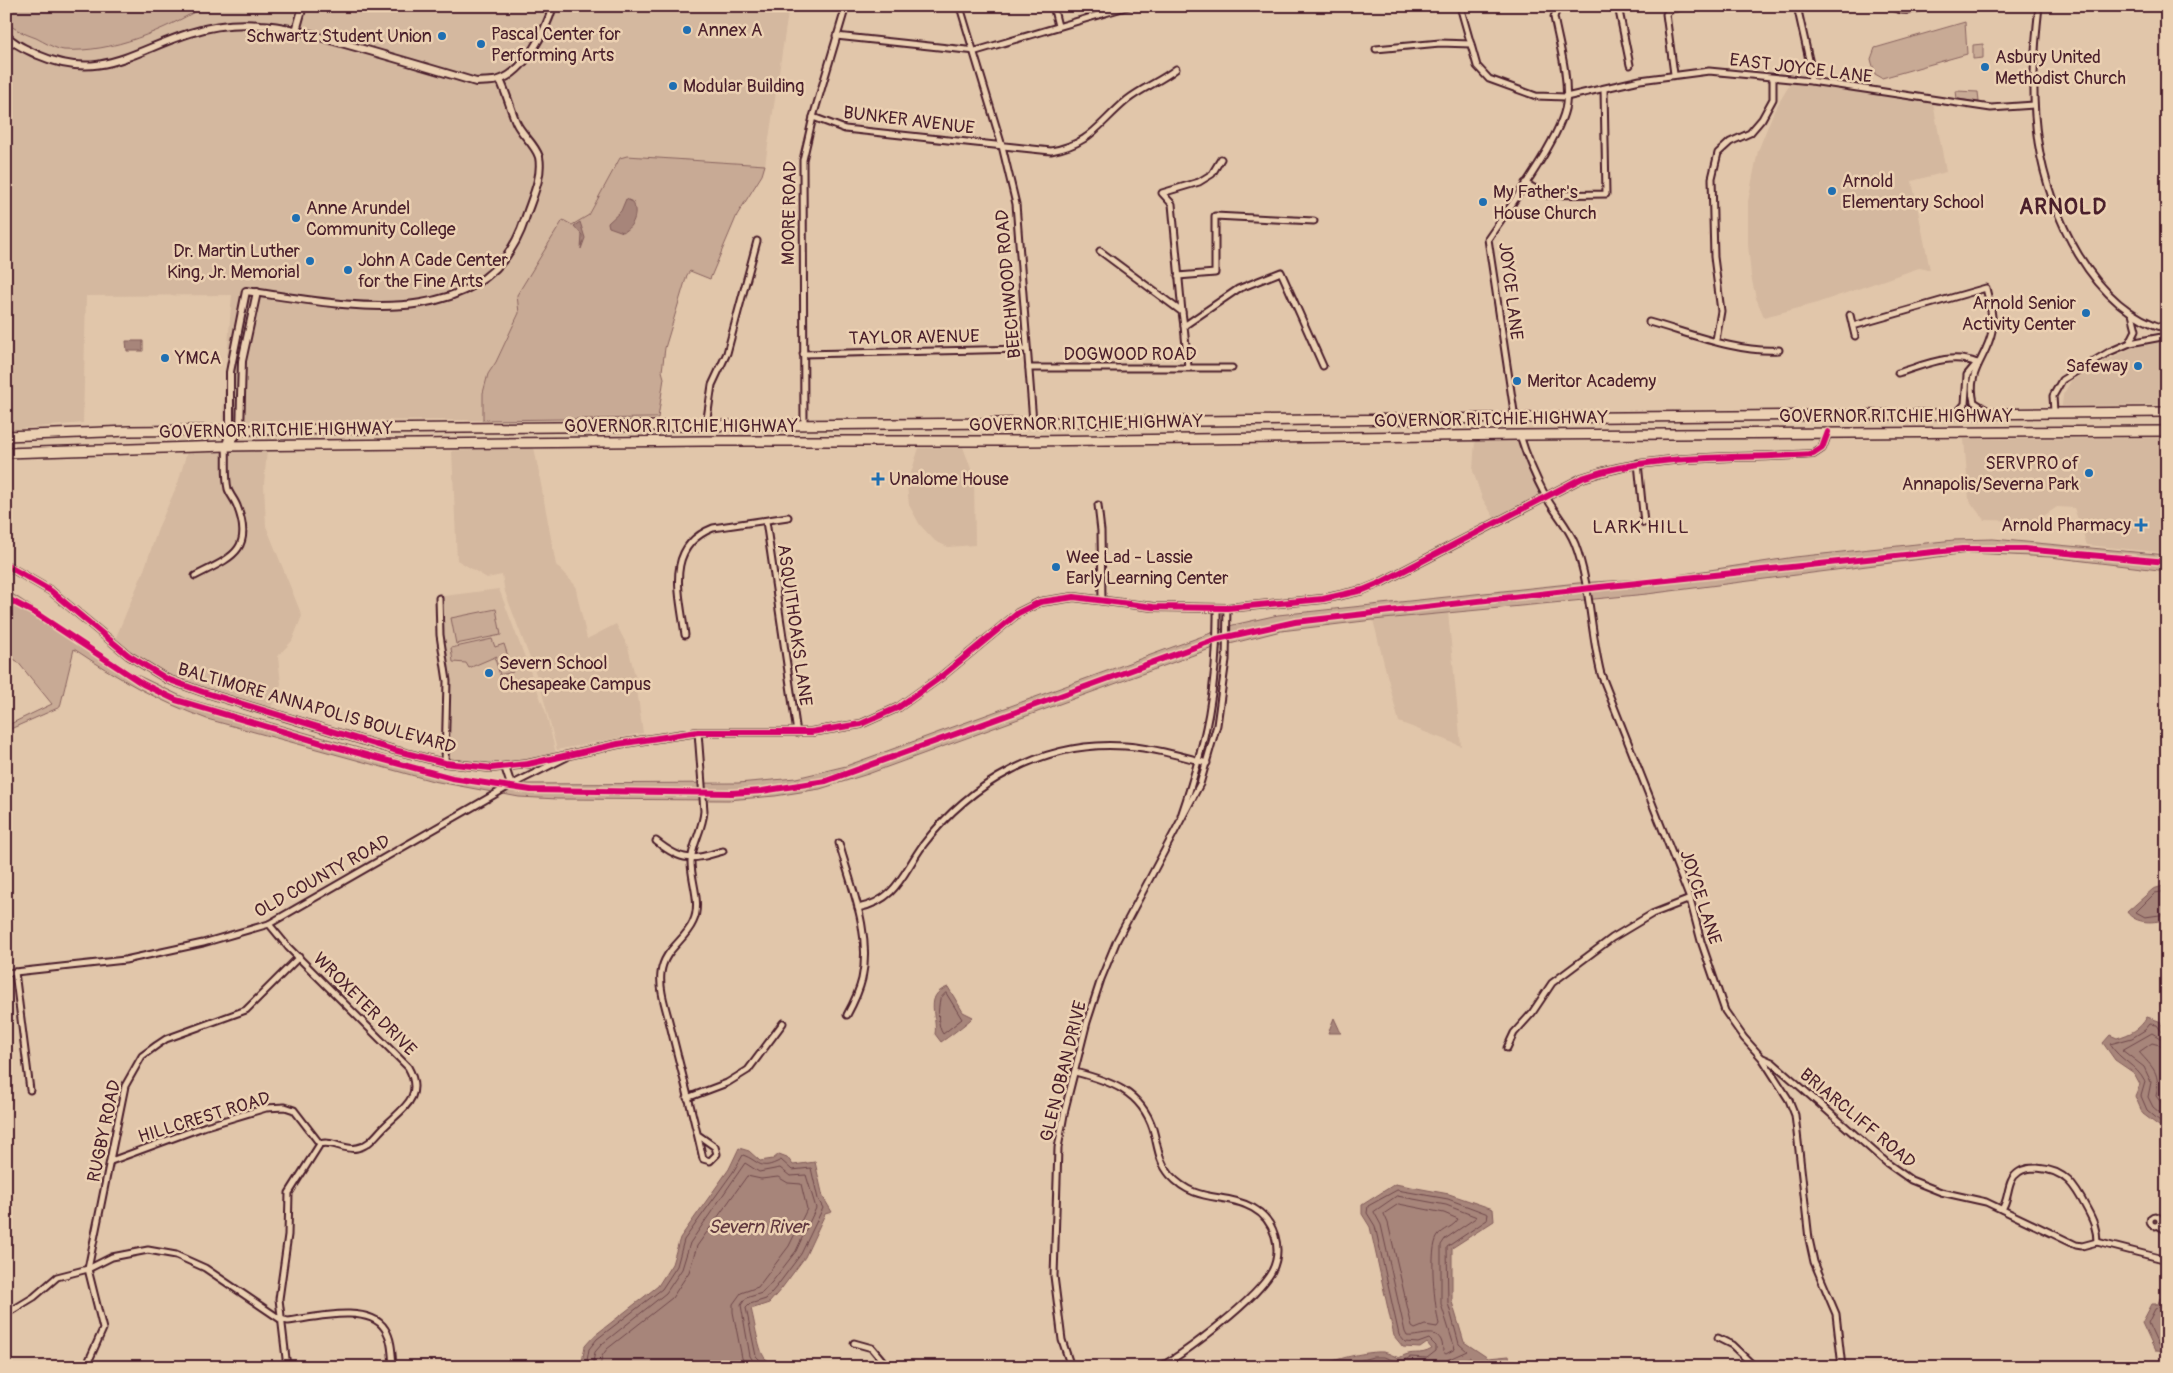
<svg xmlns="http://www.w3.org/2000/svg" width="2173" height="1373" viewBox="0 0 2173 1373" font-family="Pangolin,sans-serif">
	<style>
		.built { fill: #d4b89f }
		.green { fill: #c8aa95; stroke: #896460 }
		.water { fill: #a7857a; stroke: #825c5a }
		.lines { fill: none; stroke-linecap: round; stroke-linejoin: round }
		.shore { stroke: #6f484b; stroke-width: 1 }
		.minor-casing { stroke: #4a1f2b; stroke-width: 9 }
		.tertiary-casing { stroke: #4a1f2b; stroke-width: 10 }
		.secondary-casing { stroke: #4a1f2b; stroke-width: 11 }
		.trunk-casing { stroke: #4a1f2b; stroke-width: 12 }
		.minor { stroke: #ebd0b2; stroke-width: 5 }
		.tertiary { stroke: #ebd0b2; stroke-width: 6 }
		.secondary { stroke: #ebd0b2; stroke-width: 7 }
		.trunk { stroke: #ebd0b2; stroke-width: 9 }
		.cycleway-casing { stroke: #ebd0b2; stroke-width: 9 }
		.cycleway { stroke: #d6006c; stroke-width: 6 }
		.poi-dot { fill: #1f6fb2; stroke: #ebd0b2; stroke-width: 2 }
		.labels { text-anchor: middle; stroke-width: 5; stroke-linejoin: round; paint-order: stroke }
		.poi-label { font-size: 18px; fill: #4a1f2b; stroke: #ebd0b2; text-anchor: start }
		.street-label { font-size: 18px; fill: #4a1f2b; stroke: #ebd0b2 }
		.neighbourhood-label { font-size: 19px; letter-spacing: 1px; fill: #4a1f2b; stroke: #ebd0b2 }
		.water-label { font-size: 19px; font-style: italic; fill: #61383f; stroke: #ebd0b2 }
		.district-label { font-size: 22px; font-weight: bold; letter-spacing: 1px; fill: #4a1f2b; stroke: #ebd0b2 }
	</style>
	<rect width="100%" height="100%" fill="#e1c6aa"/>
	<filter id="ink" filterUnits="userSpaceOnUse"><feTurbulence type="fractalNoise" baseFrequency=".02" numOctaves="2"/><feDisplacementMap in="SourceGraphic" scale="10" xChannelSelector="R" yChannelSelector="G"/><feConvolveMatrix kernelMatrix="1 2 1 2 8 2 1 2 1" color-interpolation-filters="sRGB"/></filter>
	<g filter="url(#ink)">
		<g class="built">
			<polygon points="6,6 789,6 765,165 627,156 620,158 589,215 572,225 563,221 528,279 520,289 517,295 519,313 496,362 488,374 483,393 483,420 222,421 232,295 86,296 83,423 6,430"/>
			<polygon points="1793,79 1933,103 1946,172 1912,181 1930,270 1919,268 1814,304 1764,317 1756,298 1751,276 1748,244 1748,201 1758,151 1774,111"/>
			<polygon points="2167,341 2167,405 2062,406 2063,395 2071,381 2093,367 2134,347"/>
			<polygon points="2167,438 2167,553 2087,545 2074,508 2057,507 2036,521 1984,520 1969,500 1964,439"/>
			<polygon points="1517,439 1541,494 1495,519 1482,498 1473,471 1475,440"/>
			<polygon points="534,447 556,565 575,585 587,639 616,624 628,647 635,676 643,733 557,750 540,685 505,592 502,575 487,578 457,560 452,451"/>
			<polygon points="963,447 974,477 975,545 948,547 935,541 920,525 909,505 907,485 919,448"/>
			<polygon points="267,450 264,484 266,526 302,616 292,641 278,656 281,684 269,712 182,685 114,642 144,570 159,526 178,483 187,452"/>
			<polygon points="499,589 546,713 557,758 508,767 445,763 447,681 442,651 444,596"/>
			<polygon points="1448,612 1461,746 1399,722 1373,620"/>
		</g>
		<g class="green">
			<path d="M6 6H205C164 30 113 53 64 50 55 49 44 42 36 38 25 34 15 30 6 22Z"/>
			<polygon points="1965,22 1967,54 1882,78 1875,74 1871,59 1875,48"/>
			<polygon points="1983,44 1983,58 1973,59 1973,45"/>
			<polygon points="1956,91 1978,92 1979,102 1957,99"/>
			<polygon points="627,156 765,165 762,175 737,215 710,279 690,271 687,275 665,348 662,371 664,378 658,418 483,420 483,393 488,374 496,362 519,313 517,295 563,220 572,225 589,215 620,158"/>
			<path d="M1993 539 2167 555V571L2050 557 1969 553 1647 594 1373 620 1281 631 1210 649 868 774 820 789 775 796 728 800 558 799 519 797 433 781 207 719C158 701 117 678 74 649L60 707 6 731V726L52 704 17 661 6 655V590L135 674 185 698 442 772 503 783 521 784 738 783 796 778 846 766 1233 625 1278 615 1578 583 1657 578 1795 557 1954 540Z"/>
			<polygon points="496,609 501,635 456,644 451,618"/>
			<polygon points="492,639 495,647 504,644 513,672 500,675 495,659 497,656 469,668 466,663 453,662 451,648"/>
		</g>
		<g class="water">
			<path d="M626 199 633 202C638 214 634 226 623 232L609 227 608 223 621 211Z"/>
			<polygon points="580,222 585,238 581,249 582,235 574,226"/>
			<polygon points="126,341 143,341 143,351 127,351"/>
			<path d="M2163 886H2167V918C2156 924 2135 924 2127 912L2153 889Z"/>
			<path d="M948 987 963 1012 973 1017C970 1021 946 1039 941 1042L935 1034C938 1017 923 995 948 987Z"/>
			<path d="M2147 1017 2159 1021 2167 1032V1132L2143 1114 2135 1096 2140 1084 2134 1073 2115 1060 2103 1043 2110 1035 2117 1038C2130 1034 2140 1030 2147 1017Z"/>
			<polygon points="1334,1018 1341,1033 1328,1033"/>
			<path d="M739 1148 749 1151 760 1161 773 1159 779 1154 787 1157 793 1165 815 1162 823 1197 832 1212 825 1214 805 1257 782 1288 769 1303 751 1309C754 1318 759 1355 766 1359 771 1363 778 1362 784 1367H581L585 1346 594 1336 658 1286 672 1264 680 1238 729 1169Z"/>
			<path d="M1395 1184 1449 1194 1493 1209 1494 1221 1452 1248V1302L1464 1342 1488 1358 1509 1356 1512 1367H1472L1470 1357 1446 1367H1320C1332 1359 1369 1351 1383 1352 1389 1353 1394 1356 1399 1358 1414 1349 1418 1357 1432 1349L1427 1343 1420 1348 1403 1347 1394 1336 1370 1227 1362 1214V1205Z"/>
			<polygon points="2167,1297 2167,1352 2155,1351 2142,1323 2152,1304 2158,1304 2160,1298"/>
		</g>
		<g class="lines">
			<g class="shore">
				<polyline points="2167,891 2155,893 2136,912 2145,917 2167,914"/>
				<path d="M946 993 962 1019 943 1034C937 1026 938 1009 940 999Z"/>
				<path d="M2167 1033 2162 1032 2157 1025 2150 1024 2145 1030 2132 1038 2110 1044C2120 1061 2136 1064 2145 1082L2141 1096 2147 1110 2167 1127"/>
				<polyline points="2167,1040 2160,1038 2152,1033 2122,1050 2144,1067 2151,1082 2148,1097 2153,1107 2167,1119"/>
				<path d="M2167 1047 2152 1043 2139 1052C2153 1068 2161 1073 2156 1096L2167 1110"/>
				<path d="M1397 1196 1446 1205 1477 1217 1445 1239 1441 1245V1304L1455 1349 1446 1354 1443 1352C1443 1323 1421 1338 1407 1336L1405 1332 1381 1225 1374 1212Z"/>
				<path d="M1399 1204 1444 1213 1458 1219C1454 1227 1443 1229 1438 1236 1428 1249 1435 1308 1439 1324L1437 1327 1425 1325 1415 1329 1412 1327 1388 1223 1384 1214Z"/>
				<polyline points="2167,1302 2155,1309 2148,1323 2158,1345 2167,1347"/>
				<path d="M586 1367 589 1349 597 1339 662 1289 677 1266 684 1240 733 1172 743 1155C760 1161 759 1172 781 1160L792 1170 811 1168 818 1199 823 1208 801 1254 777 1286 766 1299 750 1304 746 1308 756 1356 764 1364 775 1367"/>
				<polyline points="592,1367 595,1352 602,1344 666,1293 682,1269 690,1243 745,1163 759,1172 780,1168 790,1176 806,1175 816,1208 796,1251 772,1282 762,1293 746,1298 741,1305 750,1356 757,1367"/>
				<polyline points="600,1367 602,1356 607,1349 672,1298 689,1272 697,1246 747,1176 761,1179 778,1177 788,1183 801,1184 807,1209 789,1246 758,1287 741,1293 733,1304 733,1312 742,1358 747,1367"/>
				<polyline points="1335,1367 1373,1357 1384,1357 1400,1363 1410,1357 1427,1358 1436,1351 1436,1346 1429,1339 1418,1343 1405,1342 1399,1335 1375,1226 1367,1213 1368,1206 1397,1190 1448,1199 1488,1214 1487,1220 1447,1247 1448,1303 1459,1344 1467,1351 1447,1360 1444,1367"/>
			</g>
			<g class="minor-casing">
				<g id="minor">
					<polyline points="957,6 961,10 1002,146 1016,204 1033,422"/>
					<polyline points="1053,6 1058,26"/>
					<polyline points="1460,6 1477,66 1489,79 1536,96 1566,97 1640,80 1709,71 1811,81 1991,108 2034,105"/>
					<polyline points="1618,6 1630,65"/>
					<polyline points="1785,6 1796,6"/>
					<polyline points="1797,6 1810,64 1811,81"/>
					<path d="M1890 6C1903 13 1914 10 1928 6"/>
					<path d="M2039 6C2034 51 2031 97 2038 142 2049 213 2092 309 2167 329"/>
					<polyline points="836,36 976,51 1129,6"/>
					<polyline points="1376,49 1440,43 1471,44"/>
					<polyline points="1674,74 1666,14 1671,9 1687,6"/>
					<path d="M813 117 845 129 1051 151C1091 144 1098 124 1127 100 1142 88 1161 81 1176 69"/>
					<polyline points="1525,183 1546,195 1606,194 1604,89"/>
					<polyline points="1100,251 1182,312 1184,326"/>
					<polyline points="1178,276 1215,273 1215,216 1314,221"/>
					<polyline points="1182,312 1172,204 1162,193 1199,182 1212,174 1221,159"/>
					<polyline points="1850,315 1855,336"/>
					<path d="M1649 322C1689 333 1737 353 1779 350"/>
					<path d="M1853 326 1986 288C1989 301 1994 317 1992 331 1987 358 1966 371 1974 402L1990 412"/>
					<polyline points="1716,340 1721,311 1714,257 1712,178 1718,153 1730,142 1750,133 1762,119 1773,99 1773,78"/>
					<polyline points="2130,342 2136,330 2132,314"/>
					<polyline points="803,354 1027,349"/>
					<polyline points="1188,367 1184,326 1238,289 1281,272 1323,366"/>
					<polyline points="1029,368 1232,368"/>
					<path d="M1898 373C1925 365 1950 352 1977 363"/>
					<polyline points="2054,412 2053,396 2062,380 2109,352 2130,343 2167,336"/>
					<polyline points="1957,413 1965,404 1967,375 1977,363"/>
					<path d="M1515 418 1488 239C1508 209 1562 137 1566 104 1569 76 1559 44 1554 17L1558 6"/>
					<polyline points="706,425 712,385 727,353 757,241"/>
					<polyline points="804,425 803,160 813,117 846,6"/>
					<path d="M1520 435C1526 455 1535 476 1545 495 1554 512 1568 526 1575 544 1591 586 1590 631 1601 674L1690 899 1701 941 1725 1011 1744 1038 1762 1058 1789 1100 1795 1115 1809 1239 1814 1262 1836 1314 1842 1367"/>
					<polyline points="1638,463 1644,523"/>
					<polyline points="1098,505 1101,531 1102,600"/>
					<polyline points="766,521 797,733"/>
					<path d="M195 576C230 558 255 551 237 506 235 500 230 495 228 489 225 476 227 460 226 446"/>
					<polyline points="439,598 440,635 447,681 445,763"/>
					<path d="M685 635C680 595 664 547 713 528L788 517"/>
					<path d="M1181 816C1206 743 1218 686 1217 608"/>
					<path d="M656 841C683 863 692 860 723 851"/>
					<path d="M839 843C851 886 872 934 862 979 859 992 853 1004 847 1015"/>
					<path d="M858 908C897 900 902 874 923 845 971 782 1045 740 1125 746 1153 748 1181 756 1207 763"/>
					<path d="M269 924 288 947 408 1067C425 1097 403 1108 384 1127 376 1135 369 1146 357 1148 344 1151 333 1140 320 1144L289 1193 288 1235 279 1299 287 1367"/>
					<polyline points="15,972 30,1090"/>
					<polyline points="6,973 125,960 203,943 269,924 511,785 567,757"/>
					<polyline points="1507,1048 1514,1033 1532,1013 1552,983 1612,938 1652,914 1690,899"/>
					<polyline points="1763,1058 1772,1062 1887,1163 1911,1180 1941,1192 1986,1202 2076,1245 2082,1246 2097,1242 2167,1260"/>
					<path d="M1075 1072C1110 1081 1141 1091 1153 1129 1158 1146 1158 1161 1170 1175 1196 1204 1224 1192 1253 1208 1275 1220 1283 1249 1272 1271 1257 1299 1188 1351 1160 1367"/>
					<polyline points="687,1098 727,1083 748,1070 783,1023"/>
					<path d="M698 1135 715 1147 717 1154 710 1161 703 1159C693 1114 681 1070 670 1025 666 1008 659 990 661 973 664 949 684 942 693 922 702 903 691 882 691 862 692 844 703 829 704 811L698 732"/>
					<polyline points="111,1161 206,1126 266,1108 285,1107 294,1110 320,1144"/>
					<path d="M2002 1209C2010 1198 2006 1180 2019 1172 2024 1168 2031 1168 2037 1168 2066 1170 2075 1186 2087 1209 2093 1220 2097 1229 2097 1242"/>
					<circle cx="2155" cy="1221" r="5"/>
					<polyline points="2159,1226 2167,1231"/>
					<path d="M6 1314 34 1297 57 1277 88 1269 112 1257 148 1250 176 1255 205 1268 280 1319 288 1321C313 1318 369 1303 385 1329 392 1339 392 1355 393 1367"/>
					<polyline points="1718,1338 1732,1345 1755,1367"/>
					<polyline points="854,1343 872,1348 888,1367"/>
					<polyline points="86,1367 103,1329 88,1269 125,1086 142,1056 157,1045 166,1039 246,1010 299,957"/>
					<polyline points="1071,1367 1062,1340 1054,1276 1058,1148 1065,1109 1087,1022 1101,979 1117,940 1200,784 1217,725 1226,660 1227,608"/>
				</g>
			</g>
			<g class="tertiary-casing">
				<g id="tertiary">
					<polyline points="296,31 303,6"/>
					<path d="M6 35C15 45 26 49 38 55 100 82 133 51 190 33 212 26 237 23 260 25 286 26 310 34 334 41 382 54 429 68 476 82 483 81 492 82 499 80 525 72 546 30 553 6"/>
					<polyline points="228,445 240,431 242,361 257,292"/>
					<path d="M226 446 230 430V372L246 291C339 304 486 339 525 219 531 200 543 177 539 157 535 144 521 134 516 122 510 108 507 94 500 80"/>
					<path d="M6 565 51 591 128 655 167 679 203 692 394 750 445 763 491 768 528 764 618 744 698 732H811L861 724 899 707 942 676 1018 613 1040 602 1074 597 1153 607 1227 608 1323 599 1363 590 1380 583 1582 478C1657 452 1735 460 1813 454L1822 448 1828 432"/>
					<polyline points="505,767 511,785"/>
				</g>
			</g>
			<g class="secondary-casing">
				<polyline id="secondary" points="6,42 13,43"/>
			</g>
			<g class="trunk-casing">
				<g id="trunk">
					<polyline points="6,436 129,431 2167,412"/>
					<polyline points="6,453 226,446 703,441 1025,441 1520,435 2167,431"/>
				</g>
			</g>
			<use href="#minor" class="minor"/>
			<use href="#tertiary" class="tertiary"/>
			<use href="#secondary" class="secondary"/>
			<use href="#trunk" class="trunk"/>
			<g class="cycleway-casing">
				<g id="cycleway">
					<path d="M6 565 51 591 128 655 167 679 203 692 394 750 445 763 491 768 528 764 618 744 698 732H811L861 724 899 707 942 676 1018 613 1040 602 1074 597 1153 607 1227 608 1323 599 1363 590 1380 583 1582 478C1657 452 1735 460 1813 454L1822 448 1828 432"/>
					<polyline points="6,598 37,614 143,684 176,700 332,746 452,778 531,790 731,793 762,791 826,781 1217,639 1295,622 1600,587 1962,549 2024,549 2167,562"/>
				</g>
			</g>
			<use href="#cycleway" class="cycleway"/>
		</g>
	</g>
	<g class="poi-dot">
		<circle cx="687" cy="30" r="5"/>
		<circle cx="442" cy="36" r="5"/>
		<circle cx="481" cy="44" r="5"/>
		<circle cx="1985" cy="67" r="5"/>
		<circle cx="673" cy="86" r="5"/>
		<circle cx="1832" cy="191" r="5"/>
		<circle cx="1483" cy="202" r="5"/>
		<circle cx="296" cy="218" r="5"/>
		<circle cx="310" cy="261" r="5"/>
		<circle cx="348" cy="270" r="5"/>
		<circle cx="2086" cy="313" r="5"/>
		<circle cx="165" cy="358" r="5"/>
		<circle cx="2138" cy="366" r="5"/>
		<circle cx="1517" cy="381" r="5"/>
		<circle cx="2089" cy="473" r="5"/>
		<path d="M875.5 471.5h5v5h5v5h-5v5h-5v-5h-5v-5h5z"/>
		<path d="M2138.5 517.5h5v5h5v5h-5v5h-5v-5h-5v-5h5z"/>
		<circle cx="1056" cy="567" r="5"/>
		<circle cx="489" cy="673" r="5"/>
	</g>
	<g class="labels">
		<g class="poi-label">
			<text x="697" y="36">Annex A</text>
			<text x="491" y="40">Pascal Center for<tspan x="491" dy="21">Performing Arts</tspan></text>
			<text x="432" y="42" text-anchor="end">Schwartz Student Union</text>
			<text x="1995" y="63">Asbury United<tspan x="1995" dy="21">Methodist Church</tspan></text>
			<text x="683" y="92">Modular Building</text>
			<text x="1842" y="187">Arnold<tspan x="1842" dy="21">Elementary School</tspan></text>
			<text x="1493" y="198">My Father's<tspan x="1493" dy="21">House Church</tspan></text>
			<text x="306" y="214">Anne Arundel<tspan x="306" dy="21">Community College</tspan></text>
			<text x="300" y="257" text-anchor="end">Dr. Martin Luther<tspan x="300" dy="21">King, Jr. Memorial</tspan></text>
			<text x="358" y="266">John A Cade Center<tspan x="358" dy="21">for the Fine Arts</tspan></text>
			<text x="2076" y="309" text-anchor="end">Arnold Senior<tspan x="2076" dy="21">Activity Center</tspan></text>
			<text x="175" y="364">YMCA</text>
			<text x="2128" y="372" text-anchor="end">Safeway</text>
			<text x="1527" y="387">Meritor Academy</text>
			<text x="2079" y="469" text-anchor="end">SERVPRO of<tspan x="2079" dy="21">Annapolis/Severna Park</tspan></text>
			<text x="889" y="485">Unalome House</text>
			<text x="2131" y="531" text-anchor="end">Arnold Pharmacy</text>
			<text x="1066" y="563">Wee Lad - Lassie<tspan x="1066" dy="21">Early Learning Center</tspan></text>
			<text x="499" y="669">Severn School<tspan x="499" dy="21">Chesapeake Campus</tspan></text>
		</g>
		<g class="street-label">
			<text transform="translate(1801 68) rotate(7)" y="6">EAST JOYCE LANE</text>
			<text transform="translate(909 120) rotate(7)" y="6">BUNKER AVENUE</text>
			<text transform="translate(789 213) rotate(-89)" y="6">MOORE ROAD</text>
			<text transform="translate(1008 284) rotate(-95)" y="6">BEECHWOOD ROAD</text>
			<text transform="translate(1511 291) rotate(83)" y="6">JOYCE LANE</text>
			<text transform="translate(914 337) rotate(-1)" y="6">TAYLOR AVENUE</text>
			<text x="1130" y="360">DOGWOOD ROAD</text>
			<text x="1896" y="422">GOVERNOR RITCHIE HIGHWAY</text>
			<text transform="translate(1491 419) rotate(-1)" y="6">GOVERNOR RITCHIE HIGHWAY</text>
			<text transform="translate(1086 423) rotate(-1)" y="6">GOVERNOR RITCHIE HIGHWAY</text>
			<text x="681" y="432">GOVERNOR RITCHIE HIGHWAY</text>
			<text transform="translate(276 430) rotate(-1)" y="6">GOVERNOR RITCHIE HIGHWAY</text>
			<text transform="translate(795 625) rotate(82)" y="6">ASQUITHOAKS LANE</text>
			<text transform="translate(317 708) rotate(16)" y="6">BALTIMORE ANNAPOLIS BOULEVARD</text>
			<text transform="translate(322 876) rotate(-29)" y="6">OLD COUNTY ROAD</text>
			<text transform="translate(1701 897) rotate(72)" y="6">JOYCE LANE</text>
			<text transform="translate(365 1004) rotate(45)" y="6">WROXETER DRIVE</text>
			<text transform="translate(1063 1071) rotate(-76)" y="6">GLEN OBAN DRIVE</text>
			<text transform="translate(204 1117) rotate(-17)" y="6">HILLCREST ROAD</text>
			<text transform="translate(1858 1118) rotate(40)" y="6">BRIARCLIFF ROAD</text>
			<text transform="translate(104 1131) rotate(-78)" y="6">RUGBY ROAD</text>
		</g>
		<g class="neighbourhood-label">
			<text x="1641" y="533">LARK HILL</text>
		</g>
		<g class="water-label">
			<text x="758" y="1233">Severn River</text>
		</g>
		<g class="district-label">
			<text x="2063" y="214">ARNOLD</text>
		</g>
	</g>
	<rect width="2173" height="1373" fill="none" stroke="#ebd0b2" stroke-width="25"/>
	<rect x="12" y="12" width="2148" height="1348" fill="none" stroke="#4a1f2b" stroke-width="2" filter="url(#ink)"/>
</svg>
